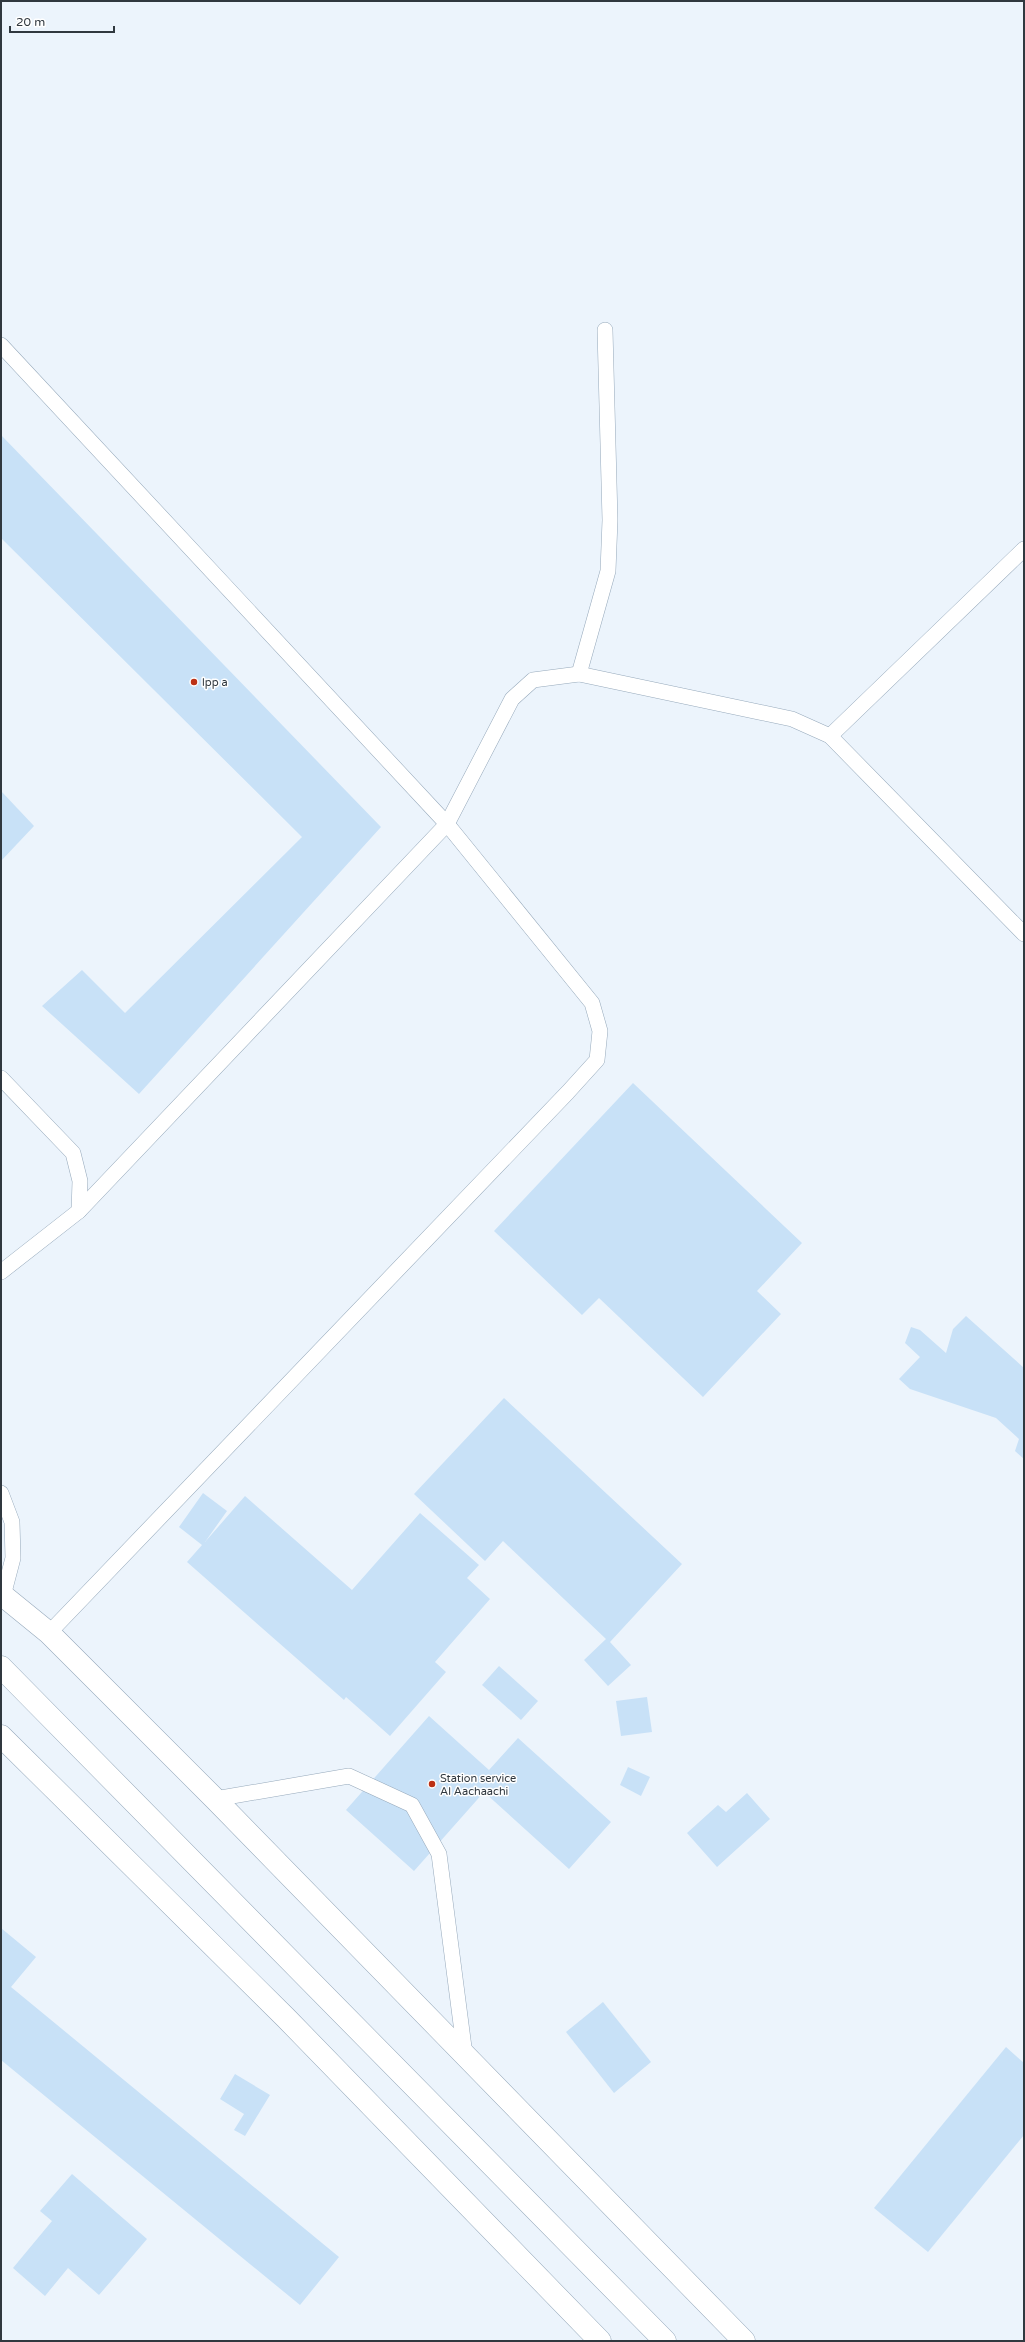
<svg xmlns="http://www.w3.org/2000/svg" width="1025" height="2342" viewBox="0 0 1025 2342" font-family="'Varela Round',sans-serif">
	<style>
		.building { fill: #c8e1f7 }
		.lines { fill: none; stroke-linecap: round; stroke-linejoin: round }
		.service-casing { stroke: #96a9bb; stroke-width: 16 }
		.minor-casing { stroke: #96a9bb; stroke-width: 23 }
		.trunk-casing { stroke: #96a9bb; stroke-width: 23 }
		.service { stroke: #fff; stroke-width: 15 }
		.minor { stroke: #fff; stroke-width: 22 }
		.trunk { stroke: #fff; stroke-width: 22 }
		.poi-dot { fill: #bc3115; stroke: #fff; stroke-width: 1.5 }
		.labels { text-anchor: middle; stroke-width: 3; stroke-linejoin: round; paint-order: stroke }
		.poi-label { font-size: 11px; fill: #30383f; stroke: #fff; text-anchor: start }
	</style>
	<rect width="100%" height="100%" fill="#ecf4fc"/>
	<g class="building">
		<polygon points="1,435 381,827 139,1094 42,1006 82,970 125,1013 302,837 1,538"/>
		<polygon points="1,791 34,826 1,861"/>
		<polygon points="633,1083 802,1243 757,1291 781,1314 703,1397 599,1298 582,1315 494,1231"/>
		<polygon points="966,1316 1024,1368 1024,1459 1015,1451 1019,1439 996,1418 910,1389 899,1379 920,1357 905,1343 911,1327 920,1330 946,1353 953,1329"/>
		<polygon points="504,1398 682,1564 610,1642 631,1665 608,1686 584,1660 606,1639 503,1541 485,1561 414,1494"/>
		<polygon points="203,1493 227,1511 205,1542 245,1496 352,1590 420,1513 479,1565 467,1578 490,1599 435,1662 446,1672 390,1736 346,1697 344,1700 187,1562 202,1545 179,1527"/>
		<polygon points="499,1666 538,1701 521,1720 482,1685"/>
		<polygon points="647,1697 652,1732 621,1736 616,1701"/>
		<polygon points="429,1716 489,1770 518,1738 611,1822 569,1869 484,1792 414,1871 346,1810"/>
		<polygon points="628,1767 650,1777 641,1796 620,1785"/>
		<polygon points="747,1793 770,1819 717,1867 687,1833 718,1805 726,1812"/>
		<polygon points="1,1928 36,1957 11,1987 339,2257 300,2305 1,2060"/>
		<polygon points="603,2002 651,2062 614,2093 566,2032"/>
		<polygon points="1006,2047 1024,2063 1024,2135 928,2252 874,2208"/>
		<polygon points="235,2074 270,2095 245,2136 234,2130 244,2114 220,2099"/>
		<polygon points="72,2174 147,2239 99,2295 68,2268 45,2296 13,2268 52,2221 40,2211"/>
	</g>
	<g class="lines">
		<g class="service-casing">
			<g id="service">
				<polyline points="1,345 447,824 592,1003 600,1031 597,1060 568,1092 49,1633"/>
				<polyline points="579,674 608,571 610,520 605,330"/>
				<polyline points="830,736 1024,549"/>
				<polyline points="1,1078 73,1153 80,1181 79,1211 1,1272"/>
				<polyline points="79,1211 447,824 512,699 533,680 579,674 792,719 830,736 1024,934"/>
				<polyline points="1,1493 12,1522 13,1558 3,1596"/>
				<polyline points="215,1799 349,1776 412,1805 439,1854 465,2055"/>
			</g>
		</g>
		<g class="minor-casing">
			<polyline id="minor" points="1,1736 286,2018 600,2341"/>
		</g>
		<g class="trunk-casing">
			<g id="trunk">
				<polyline points="1,1594 49,1633 215,1799 744,2341"/>
				<polyline points="1,1667 665,2341"/>
			</g>
		</g>
		<use href="#service" class="service"/>
		<use href="#minor" class="minor"/>
		<use href="#trunk" class="trunk"/>
	</g>
	<g class="poi-dot">
		<circle cx="194" cy="682" r="4"/>
		<circle cx="432" cy="1784" r="4"/>
	</g>
	<g class="labels">
		<g class="poi-label">
			<text x="202" y="686">lpp a</text>
			<text x="440" y="1782">Station service<tspan x="440" dy="13">Al Aachaachi</tspan></text>
		</g>
	</g>
	<rect width="1025" height="2342" fill="none" stroke="#30383f" stroke-width="4"/>
	<path d="M10 26v6h104v-6" fill="none" stroke="#30383f" stroke-width="2"/>
	<text x="16" y="26" font-size="12" fill="#30383f" stroke="#ffffff" stroke-width="3" paint-order="stroke">20 m</text>
</svg>
